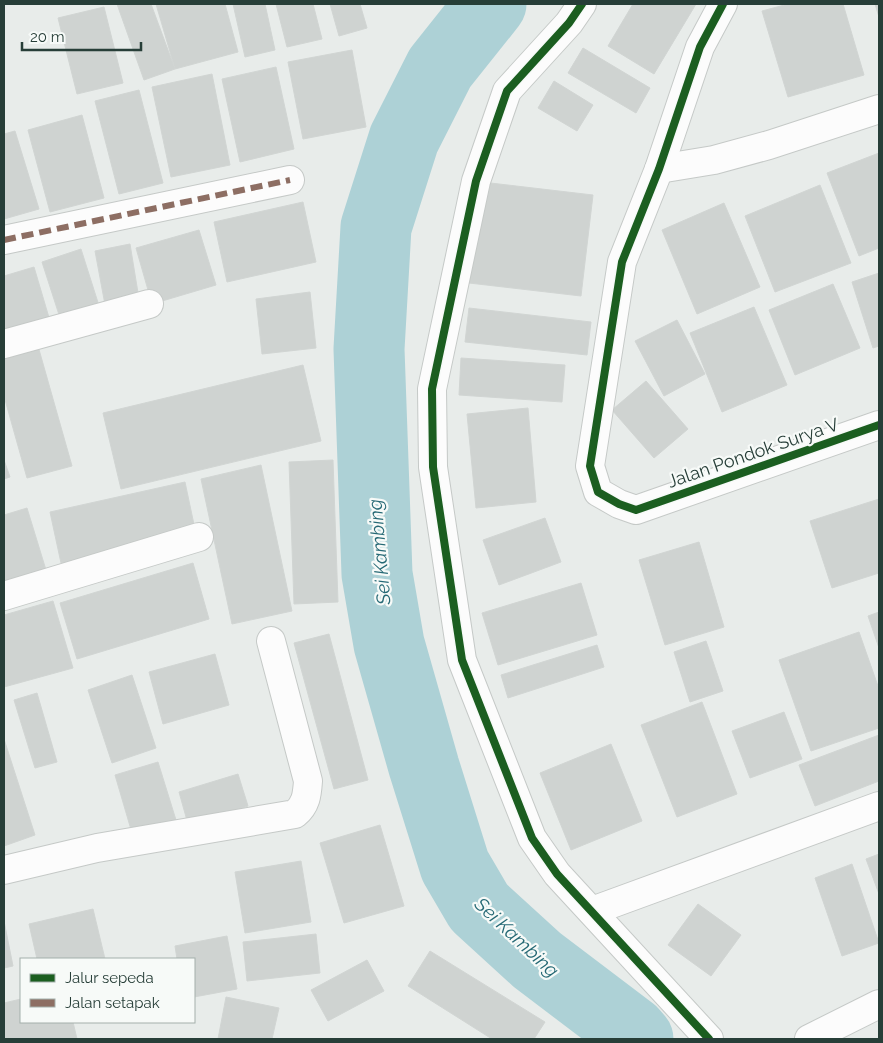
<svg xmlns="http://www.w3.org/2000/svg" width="883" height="1043" viewBox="0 0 883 1043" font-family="Raleway,sans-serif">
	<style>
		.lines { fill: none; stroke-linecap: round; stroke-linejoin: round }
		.river { stroke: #add1d6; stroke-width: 71 }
		.building { fill: #cfd3d1; stroke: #d1d5d3 }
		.minor-casing { stroke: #c5c9c7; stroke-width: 30 }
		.minor { stroke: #fcfcfc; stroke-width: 28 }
		.quiet { stroke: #8d6e63; stroke-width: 6; stroke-dasharray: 12 6; stroke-linecap: butt }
		.cycleway-casing { stroke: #f7faf8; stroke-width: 11 }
		.cycleway { stroke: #1b5e20; stroke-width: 8 }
		.labels { text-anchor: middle; stroke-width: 4.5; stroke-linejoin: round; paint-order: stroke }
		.street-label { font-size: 18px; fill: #273e38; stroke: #f7faf8 }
		.water-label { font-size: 19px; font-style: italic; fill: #266975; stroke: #f7faf8 }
	</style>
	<rect width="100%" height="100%" fill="#e8ecea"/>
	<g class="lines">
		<polyline class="river" points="491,4 440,68 404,139 376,227 369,349 377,574 389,644 424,767 455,866 479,907 537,960 632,1032 638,1039"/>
	</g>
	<g class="building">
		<polygon points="117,4 151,4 175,69 144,80"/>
		<polygon points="156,4 225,4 238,52 175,69"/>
		<polygon points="233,4 265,4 275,50 245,57"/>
		<polygon points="276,4 313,4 322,39 287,47"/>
		<polygon points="330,4 360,4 367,28 339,36"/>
		<polygon points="633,4 696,4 654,74 608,46"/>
		<polygon points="788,4 843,4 864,75 788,97 762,11"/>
		<polygon points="875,4 879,4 879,17"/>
		<polygon points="104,7 123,83 77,94 58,18"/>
		<polygon points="583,48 650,88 636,113 568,73"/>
		<polygon points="352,50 366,127 303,139 288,62"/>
		<polygon points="276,67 294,149 240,162 222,79"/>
		<polygon points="212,74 230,165 171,177 152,87"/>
		<polygon points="554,81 593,105 577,131 538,108"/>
		<polygon points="139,90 163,183 119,194 95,101"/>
		<polygon points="82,115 104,198 50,212 28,130"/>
		<polygon points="15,131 39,209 4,219 4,134"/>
		<polygon points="879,153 879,248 859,256 827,173"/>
		<polygon points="482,182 593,195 581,296 469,283"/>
		<polygon points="820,185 851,263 775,292 745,216"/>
		<polygon points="303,202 316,262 227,282 214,222"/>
		<polygon points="724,203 760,287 697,314 662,230"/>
		<polygon points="199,230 216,285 152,304 136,248"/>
		<polygon points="130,244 140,305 106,310 95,251"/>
		<polygon points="81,249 101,312 62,324 42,262"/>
		<polygon points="34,267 50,321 4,334 4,276"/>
		<polygon points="879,273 879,346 873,348 852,282"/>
		<polygon points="833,284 860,348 795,375 769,310"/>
		<polygon points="310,292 316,348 262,354 256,299"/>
		<polygon points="754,307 787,385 722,412 690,333"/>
		<polygon points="469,308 591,322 587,355 465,342"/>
		<polygon points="677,320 705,374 664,396 635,341"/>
		<polygon points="38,346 72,466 27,478 4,396 4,356"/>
		<polygon points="461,358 565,365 562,402 459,395"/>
		<polygon points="303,365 321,441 121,489 103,413"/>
		<polygon points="646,381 688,429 654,458 612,410"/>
		<polygon points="528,408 536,502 476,508 467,414"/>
		<polygon points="4,460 10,477 4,479"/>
		<polygon points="333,460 338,602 294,604 289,462"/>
		<polygon points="261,465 292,611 232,624 201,479"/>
		<polygon points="185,482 196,534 61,563 50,512"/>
		<polygon points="879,499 879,573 832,588 810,521"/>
		<polygon points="27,508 46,570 4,583 4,515"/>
		<polygon points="545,518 561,562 499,585 483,540"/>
		<polygon points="699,542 724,627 665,645 639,560"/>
		<polygon points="193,563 209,619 77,659 60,603"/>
		<polygon points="581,583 597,635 498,665 482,613"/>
		<polygon points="53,601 73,668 4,687 4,615"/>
		<polygon points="879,612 879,648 868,616"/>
		<polygon points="859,632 879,689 879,728 811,751 779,660"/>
		<polygon points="329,634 368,780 334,789 294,643"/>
		<polygon points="706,641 723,691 690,702 674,652"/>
		<polygon points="597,645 604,667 508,698 501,675"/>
		<polygon points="215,654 229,705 163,724 149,672"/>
		<polygon points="132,675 156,748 112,763 88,690"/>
		<polygon points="37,693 57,762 35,768 14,700"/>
		<polygon points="702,702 737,794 677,817 641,725"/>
		<polygon points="784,712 802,759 750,778 732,731"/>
		<polygon points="879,735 879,781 815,806 799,765"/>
		<polygon points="4,739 35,835 4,846"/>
		<polygon points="611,744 642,821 571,850 540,773"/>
		<polygon points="158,762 176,820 132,833 115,775"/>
		<polygon points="238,774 248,806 188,824 179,792"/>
		<polygon points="380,825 404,906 344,923 320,843"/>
		<polygon points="879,854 879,894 866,859"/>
		<polygon points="301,861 311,922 245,933 235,872"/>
		<polygon points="852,864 879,943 842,956 815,878"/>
		<polygon points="698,904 741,935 711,976 668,945"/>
		<polygon points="93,909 105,959 37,959 29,924"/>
		<polygon points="4,921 13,966 4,968"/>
		<polygon points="316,934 320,973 247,981 243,942"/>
		<polygon points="227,936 237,989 194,997 194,959 177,959 175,946"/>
		<polygon points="430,951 545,1022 534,1039 492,1039 408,986"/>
		<polygon points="367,960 384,991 328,1021 311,990"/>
		<polygon points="226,997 279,1008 272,1039 218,1039"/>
		<polygon points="21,999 21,1022 73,1022 77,1039 4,1039 4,1003"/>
	</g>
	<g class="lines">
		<g class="minor-casing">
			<g id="minor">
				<polyline points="582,4 569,23 507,91 476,181 432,389 433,467 462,660 532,838 557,874 709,1039"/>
				<polyline points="723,4 700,47 659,169 622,262 590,466 598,492 619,504 636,510 879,425"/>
				<polyline points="659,169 714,160 769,145 879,109"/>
				<polyline points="4,240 290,180"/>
				<polyline points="4,344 149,304"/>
				<polyline points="4,596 199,537"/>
				<path d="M4 870 97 848 295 814C306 805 307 795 308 781L271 641"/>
				<polyline points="592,911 879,806"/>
				<polyline points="809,1039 879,1004"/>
			</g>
		</g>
		<use href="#minor" class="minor"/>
		<polyline class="quiet" points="4,240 290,180"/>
		<g class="cycleway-casing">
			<g id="cycleway">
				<polyline points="582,4 569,23 507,91 476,181 432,389 433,467 462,660 532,838 557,874 709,1039"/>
				<polyline points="723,4 700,47 659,169 622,262 590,466 598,492 619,504 636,510 879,425"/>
			</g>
		</g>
		<use href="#cycleway" class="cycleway"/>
	</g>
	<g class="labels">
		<g class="street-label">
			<text transform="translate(753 453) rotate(-19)" y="6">Jalan Pondok Surya V</text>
		</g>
		<g class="water-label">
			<text transform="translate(379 552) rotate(-95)" y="7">Sei Kambing</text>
			<text transform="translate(517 937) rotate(43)" y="7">Sei Kambing</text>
		</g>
	</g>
	<rect width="883" height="1043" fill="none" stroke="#273e38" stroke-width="10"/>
	<rect x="20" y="958" width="175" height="65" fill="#f7faf8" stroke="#a4afab"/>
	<rect x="30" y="974" width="25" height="8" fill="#1b5e20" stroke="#a4afab"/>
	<text x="65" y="983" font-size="15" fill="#273e38">Jalur sepeda</text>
	<rect x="30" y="999" width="25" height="8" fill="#8d6e63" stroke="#a4afab"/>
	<text x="65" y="1008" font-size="15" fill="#273e38">Jalan setapak</text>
	<path d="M22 42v8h119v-8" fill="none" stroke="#273e38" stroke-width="2.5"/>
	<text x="30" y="42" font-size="15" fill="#273e38" stroke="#f7faf8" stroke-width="4" paint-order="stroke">20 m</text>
</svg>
